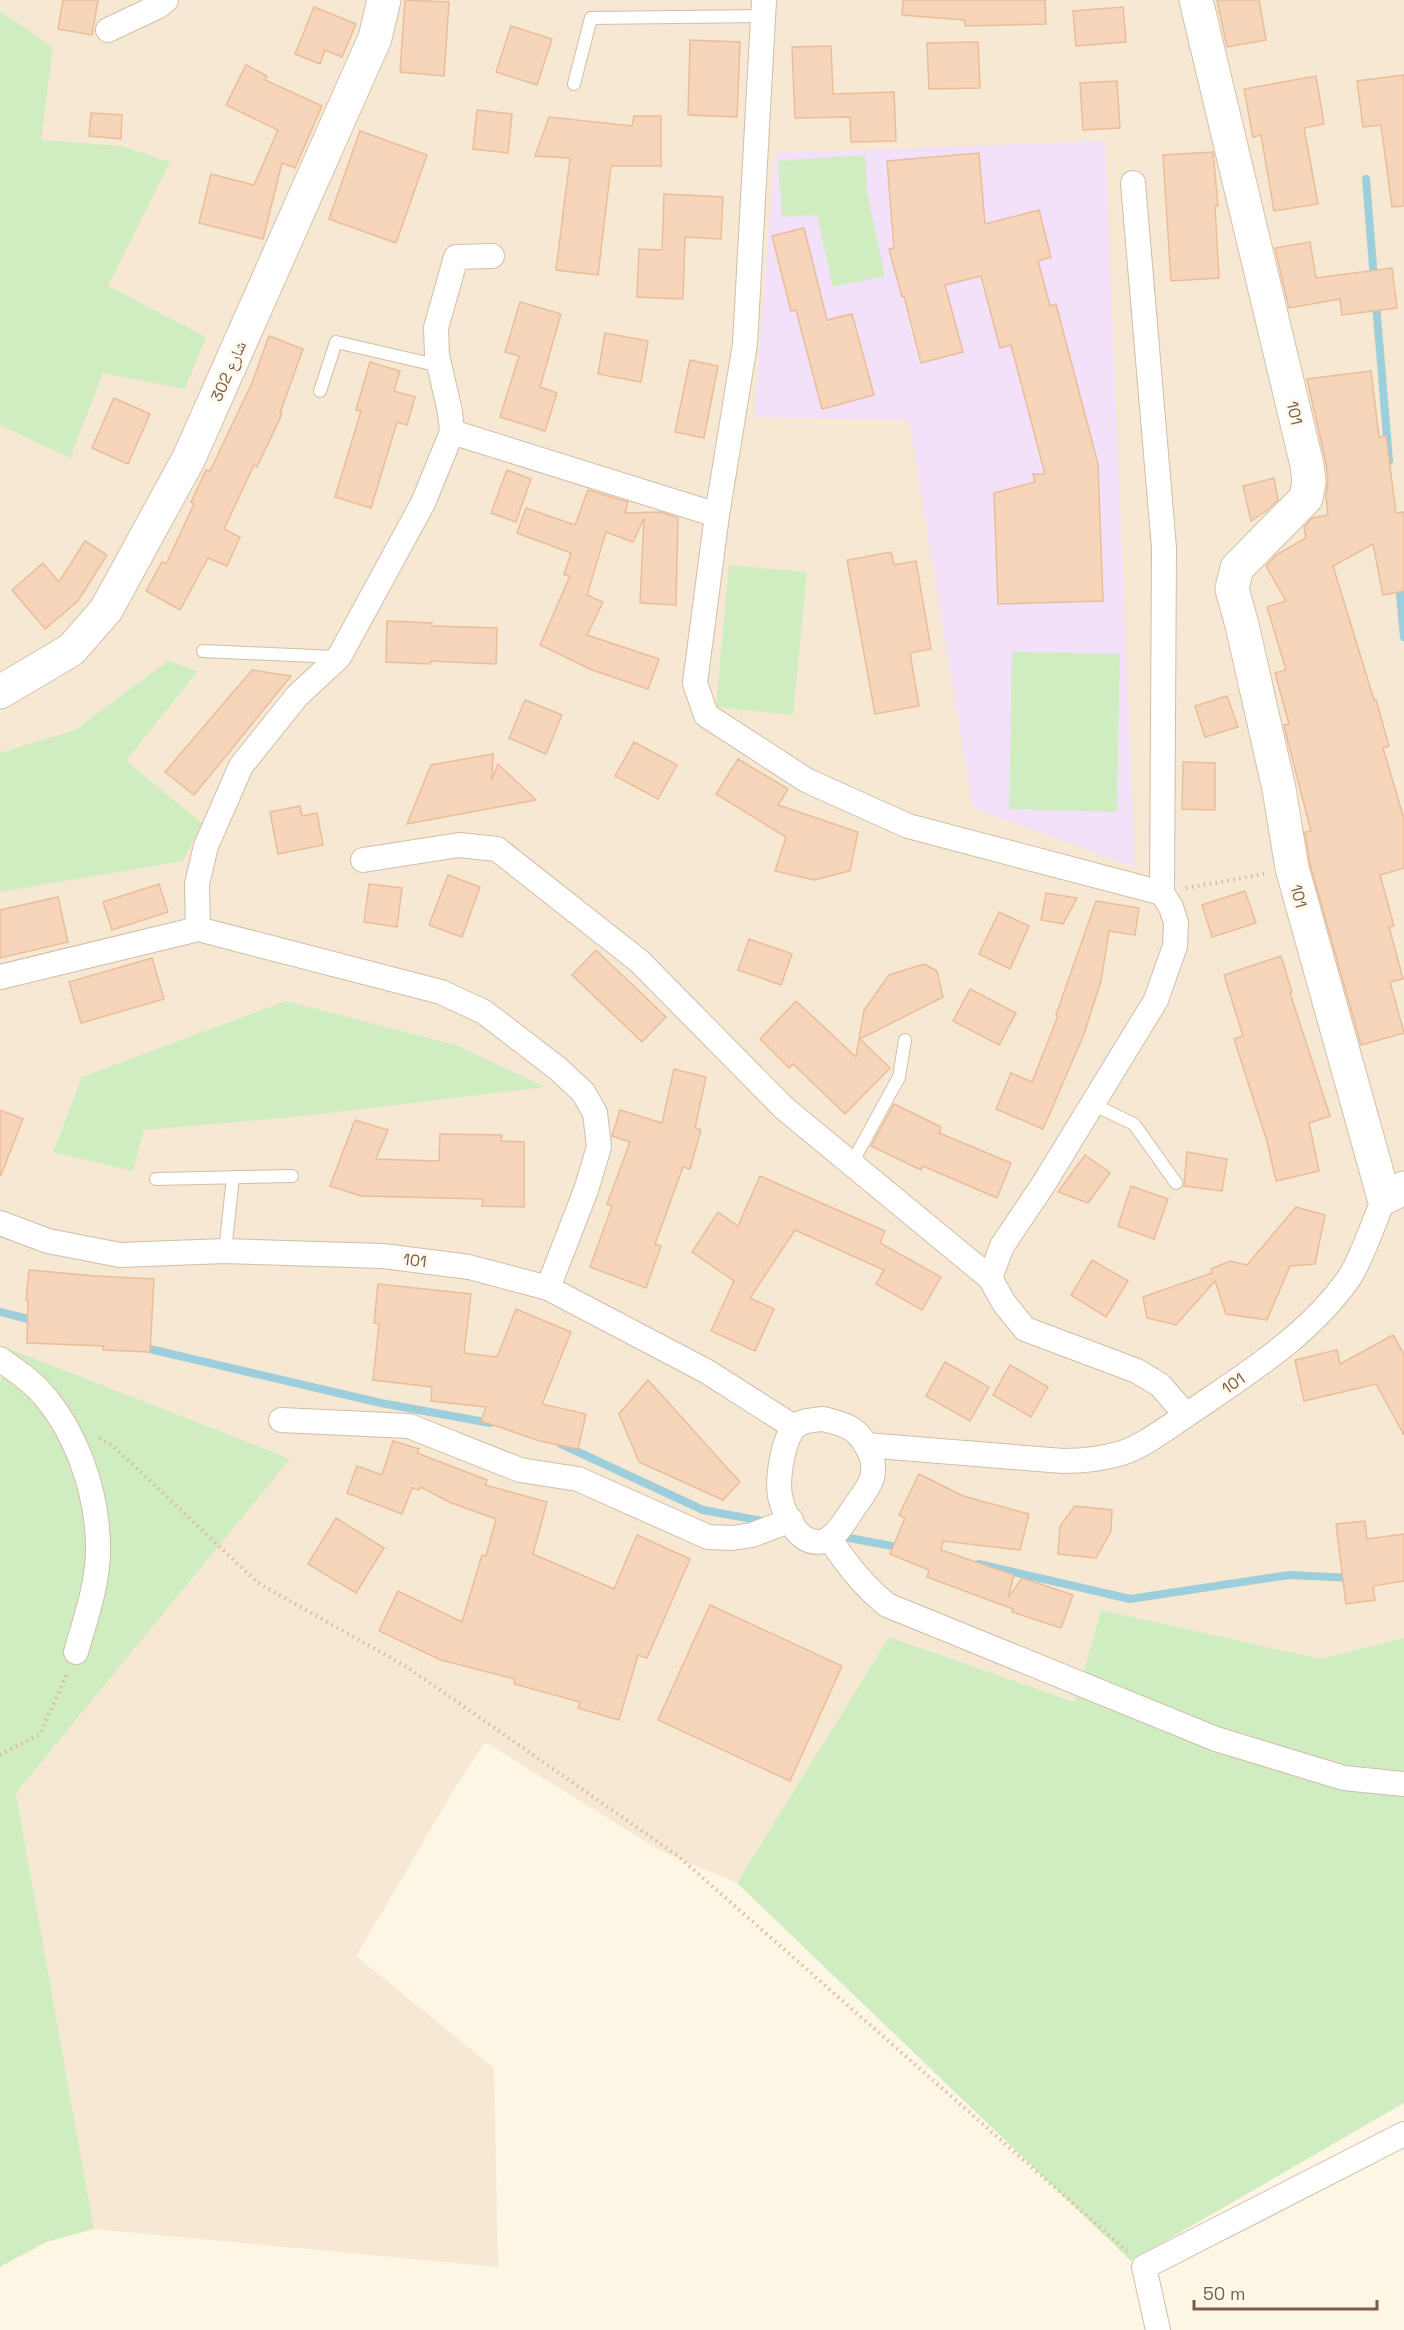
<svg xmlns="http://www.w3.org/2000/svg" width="1404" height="2330" viewBox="0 0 1404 2330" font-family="'Space Grotesk','Noto Naskh Arabic',sans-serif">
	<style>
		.residential { fill: #f6e8d2 }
		.education { fill: #f3e1fa }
		.green { fill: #d0edc2 }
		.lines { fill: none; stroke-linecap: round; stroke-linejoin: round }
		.stream { stroke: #9ccedc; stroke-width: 8 }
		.building { fill: #f6d5ba; stroke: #eabd99; stroke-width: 1.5 }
		.lane-casing { stroke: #d1bea9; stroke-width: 14 }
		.street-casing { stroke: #d1bea9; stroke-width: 26 }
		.secondary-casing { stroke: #d6c0a9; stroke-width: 35 }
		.path { stroke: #dbb99d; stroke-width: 4; stroke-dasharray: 1.5 4.5; stroke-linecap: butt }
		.lane { stroke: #fff; stroke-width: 12 }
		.street { stroke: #fff; stroke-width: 24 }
		.secondary { stroke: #fff; stroke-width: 33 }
		.labels { text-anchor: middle; stroke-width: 6; stroke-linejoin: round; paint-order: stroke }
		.street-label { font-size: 16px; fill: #795c47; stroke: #fff9ed }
	</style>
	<rect width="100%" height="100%" fill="#fef6e5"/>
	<polygon class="residential" points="0,0 1404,0 1404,1638 1321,1659 1101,1610 1076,1702 889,1637 737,1883 661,1851 485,1742 452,1793 356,1956 494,2068 498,2267 94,2229 16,1793 289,1459 8,1348 0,1382"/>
	<polygon class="education" points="1105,141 1135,867 973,808 909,420 754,417 775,153"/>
	<g class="green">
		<polygon points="0,11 53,47 41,140 122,146 170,162 108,286 206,337 185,389 103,373 70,458 0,425"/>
		<polygon points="865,155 867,191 885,276 833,287 817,215 782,217 778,161"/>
		<polygon points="729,565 807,572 793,715 716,707"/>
		<polygon points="1012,652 1120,654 1117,812 1009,809"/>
		<polygon points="168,661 198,671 126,761 202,823 183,861 0,892 0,753 75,730"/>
		<polygon points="286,1001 456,1045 545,1087 304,1116 144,1130 133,1171 53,1152 82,1077"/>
		<polygon points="8,1348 290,1459 16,1793 94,2229 46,2242 0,2267 0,1382"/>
		<polygon points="1101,1610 1321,1659 1404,1638 1404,2103 1131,2261 737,1883 889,1637 1075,1702"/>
	</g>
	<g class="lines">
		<g class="stream">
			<polyline points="1366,179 1374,279"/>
			<polyline points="1376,303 1389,461"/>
			<polyline points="1399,584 1404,637"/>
			<polyline points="0,1312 36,1321"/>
			<polyline points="141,1347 381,1403 490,1423"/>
			<polyline points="561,1444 703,1510 768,1522"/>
			<polyline points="838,1536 903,1548"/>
			<polyline points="979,1564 1130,1599 1289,1575 1352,1578"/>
		</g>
	</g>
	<g class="building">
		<polygon points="63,0 98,0 92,35 58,29"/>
		<polygon points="405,0 449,2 444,76 400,72"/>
		<polygon points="903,0 1045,0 1046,24 965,26 965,20 902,15"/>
		<polygon points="1217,0 1259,0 1266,40 1227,47"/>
		<polygon points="314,7 356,24 342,57 325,50 320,64 295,54"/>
		<polygon points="1123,7 1126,42 1076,46 1073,11"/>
		<polygon points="511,26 552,39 537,85 496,72"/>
		<polygon points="690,40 740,42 737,117 688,115"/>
		<polygon points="978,42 980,88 929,89 927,43"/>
		<polygon points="831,46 833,94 894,92 896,141 851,142 850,117 795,118 792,47"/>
		<polygon points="246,65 267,76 265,80 322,106 295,168 282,163 263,239 199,223 211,174 254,185 278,130 226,105"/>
		<polygon points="1404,75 1404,206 1392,207 1381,125 1363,127 1357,81"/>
		<polygon points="1316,76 1324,124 1304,128 1318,204 1274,211 1261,135 1253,137 1244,89"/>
		<polygon points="1117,81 1120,128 1083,130 1080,83"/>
		<polygon points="477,110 512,114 508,153 473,149"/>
		<polygon points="91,113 122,115 121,139 89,136"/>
		<polygon points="634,116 661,116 661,166 611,166 598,275 556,270 570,158 535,156 549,117 632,126"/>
		<polygon points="360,131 427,155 396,243 329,219"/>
		<polygon points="1213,152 1218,206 1215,206 1219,278 1171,281 1163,155"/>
		<polygon points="979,153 985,224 1039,210 1051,257 1038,261 1050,306 1056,304 1098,464 1103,601 998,604 994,493 1035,482 1033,474 1045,474 1011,345 1000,348 981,276 945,285 963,352 921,363 904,296 902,297 889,249 894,248 887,161"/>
		<polygon points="664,194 723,197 721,239 685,237 683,299 637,297 639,249 662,250"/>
		<polygon points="804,228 827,320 852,314 874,395 822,409 796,310 791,311 772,236"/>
		<polygon points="1310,242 1316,278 1392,268 1397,308 1342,315 1340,299 1289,308 1275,248"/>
		<polygon points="520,302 561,314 540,387 557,393 545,431 500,417 519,356 505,352"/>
		<polygon points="605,333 648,341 641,382 598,374"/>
		<polygon points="269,336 303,349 280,413 282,414 257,467 254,465 224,529 240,537 227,566 208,558 180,610 146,591 162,562 166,564 194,504 191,502 206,470 210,471 252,383"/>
		<polygon points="690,360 718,366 704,438 675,432"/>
		<polygon points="370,362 400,371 394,391 415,397 407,425 397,422 371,508 335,497 361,411 356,410"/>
		<polygon points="1371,371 1379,437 1386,436 1396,513 1404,512 1404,591 1383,595 1373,544 1333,566 1374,700 1376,700 1389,746 1383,748 1404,819 1404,868 1380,875 1394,926 1389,927 1403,979 1390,982 1404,1033 1361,1045 1310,864 1305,832 1311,831 1289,746 1284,725 1289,724 1275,673 1286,670 1267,607 1286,601 1266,566 1276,555 1306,538 1304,527 1312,518 1328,515 1326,496 1328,480 1326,463 1307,379"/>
		<polygon points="114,398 150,414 128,464 92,448"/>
		<polygon points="507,470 531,479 516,522 491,513"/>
		<polygon points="1274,478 1278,500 1266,511 1251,521 1243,486"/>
		<polygon points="588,490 628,502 625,513 661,512 678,518 676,605 640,603 644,518 633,542 606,532 587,595 603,602 587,635 659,659 648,689 592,670 540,645 570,576 564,575 571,553 517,533 526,508 575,525"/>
		<polygon points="85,541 107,555 78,601 45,629 12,590 43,563 59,582"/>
		<polygon points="891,552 894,565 916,561 931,649 910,653 919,706 875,714 847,560"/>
		<polygon points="387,621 432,623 432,626 497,628 496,664 431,661 430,664 386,662"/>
		<polygon points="252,670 291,676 194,795 165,772"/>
		<polygon points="1227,696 1238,727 1205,737 1195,706"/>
		<polygon points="525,700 562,715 546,754 509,738"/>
		<polygon points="634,742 677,765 658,799 615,776"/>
		<polygon points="493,754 492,780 498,764 536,800 407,824 431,765"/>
		<polygon points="738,759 788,789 778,805 858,832 850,871 814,880 775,871 786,837 716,794"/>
		<polygon points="1183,762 1215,763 1215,810 1182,809"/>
		<polygon points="300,806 302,816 317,813 323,845 278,854 270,812"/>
		<polygon points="448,875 480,887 462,937 429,925"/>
		<polygon points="159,884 168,912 112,930 103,902"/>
		<polygon points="369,884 402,888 397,927 364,922"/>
		<polygon points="1245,891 1256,923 1212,937 1202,905"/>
		<polygon points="1046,893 1077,898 1063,924 1041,920"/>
		<polygon points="58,897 68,942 0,958 0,910"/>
		<polygon points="1096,901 1139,908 1135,935 1109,931 1101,981 1084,1034 1043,1129 996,1109 1011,1073 1032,1082 1058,1016 1056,1015"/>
		<polygon points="999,912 1029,926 1010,969 979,954"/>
		<polygon points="749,939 792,954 781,985 738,970"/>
		<polygon points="596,950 666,1017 642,1042 572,975"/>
		<polygon points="1281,956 1292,992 1290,993 1330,1116 1309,1123 1319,1171 1276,1181 1267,1141 1234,1039 1243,1036 1224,975"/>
		<polygon points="152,958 164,999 81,1023 69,982"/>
		<polygon points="924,964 937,971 943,997 860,1039 890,1068 845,1114 793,1064 789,1068 760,1039 796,1001 856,1057 864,1010 889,975"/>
		<polygon points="970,989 1016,1013 999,1045 953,1021"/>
		<polygon points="674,1069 706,1077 695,1128 701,1130 690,1169 683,1167 655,1244 661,1246 646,1288 590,1267 612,1206 607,1204 630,1142 612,1136 620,1110 662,1123"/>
		<polygon points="894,1104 941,1127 939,1133 1011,1163 997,1198 923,1166 921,1170 871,1146"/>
		<polygon points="0,1110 23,1119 1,1175 0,1174"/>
		<polygon points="355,1120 388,1130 376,1159 439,1161 440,1134 502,1135 501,1141 524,1142 524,1207 482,1206 483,1199 361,1196 330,1186"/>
		<polygon points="1187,1152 1227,1159 1222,1191 1184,1186"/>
		<polygon points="1085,1155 1110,1173 1088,1203 1058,1192"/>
		<polygon points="760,1176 885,1231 880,1243 941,1277 922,1310 876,1284 884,1270 795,1230 750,1298 774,1309 755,1351 711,1331 734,1281 692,1252 718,1212 738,1226"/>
		<polygon points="1131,1186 1168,1199 1154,1239 1118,1226"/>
		<polygon points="1296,1207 1325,1215 1315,1264 1290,1266 1267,1320 1226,1314 1215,1281 1176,1325 1147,1318 1143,1297 1212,1273 1211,1269 1230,1261 1247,1265"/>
		<polygon points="1092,1260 1128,1281 1106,1317 1071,1295"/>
		<polygon points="29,1270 95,1276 154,1279 150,1352 103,1350 104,1346 27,1343 28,1300 26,1300"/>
		<polygon points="378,1284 471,1294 464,1353 497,1357 516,1309 571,1332 542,1404 586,1414 578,1449 540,1441 481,1421 486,1407 431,1401 432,1387 373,1380 379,1324 374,1323"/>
		<polygon points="1393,1335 1404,1354 1404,1435 1376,1384 1304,1401 1295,1360 1337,1350 1340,1364"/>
		<polygon points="945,1362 989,1387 970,1421 926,1396"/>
		<polygon points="1010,1365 1048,1387 1031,1417 993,1395"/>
		<polygon points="648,1380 740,1482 723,1500 639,1462 619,1414"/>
		<polygon points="393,1441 419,1449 417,1453 487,1480 485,1485 547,1502 533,1554 614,1589 637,1535 690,1559 647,1658 638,1655 619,1720 578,1708 580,1702 514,1684 515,1679 441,1660 379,1631 398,1591 462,1622 482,1555 486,1556 496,1519 449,1502 421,1487 419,1490 412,1488 402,1514 347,1493 357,1466 382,1475"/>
		<polygon points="919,1474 963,1496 1029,1514 1020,1550 943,1541 941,1550 1014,1575 1008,1598 1022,1578 1073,1595 1061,1628 1012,1612 1013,1609 927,1577 929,1570 890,1554 905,1518 899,1515"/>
		<polygon points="1075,1506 1112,1510 1111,1531 1096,1558 1058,1554 1060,1526"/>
		<polygon points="336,1518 384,1548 356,1593 308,1564"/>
		<polygon points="1365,1521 1367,1539 1404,1534 1404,1581 1373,1586 1375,1600 1346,1604 1336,1524"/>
		<polygon points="710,1605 842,1666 790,1781 658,1720"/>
	</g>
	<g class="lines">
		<g class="lane-casing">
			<g id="lane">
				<polyline points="574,84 591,18 765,16"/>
				<polyline points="320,391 336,342 440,366"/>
				<polyline points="203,651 336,657"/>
				<polyline points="1092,1104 1134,1124 1176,1183"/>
				<polyline points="852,1163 899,1077 905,1040"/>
				<polyline points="156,1179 292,1176"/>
				<polyline points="225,1251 233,1177"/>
			</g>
		</g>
		<g class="street-casing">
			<g id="street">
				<polyline points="764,0 745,344 717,515 695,683 706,715 806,780 908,826 1162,893"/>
				<polyline points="108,30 159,6 166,0"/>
				<polyline points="1133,183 1164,548 1162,893 1171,907 1176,923 1175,946 1156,1000 1043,1185 1002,1246 990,1278 1004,1303 1025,1329 1137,1371 1160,1385 1186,1415"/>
				<polyline points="452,432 717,515"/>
				<polyline points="363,860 459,845 497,849 639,961 784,1108 990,1278"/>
				<polyline points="198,929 197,884 206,846 241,766 297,696 339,657 423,503 452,432 450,412 437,355 436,328 456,257 492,256"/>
				<polyline points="0,977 198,929 441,992 484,1012 557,1068 583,1092 595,1113 599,1147 586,1190 548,1288"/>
				<polyline points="0,1223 48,1241 120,1255 225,1251 383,1256 469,1267 548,1288 706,1371 794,1427"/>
				<path d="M0 1359C13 1369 28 1378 39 1390 76 1430 97 1491 98 1545 99 1581 86 1617 76 1652"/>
				<path d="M823 1419C849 1425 860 1429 871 1455 873 1461 874 1471 872 1478 869 1488 859 1500 853 1509 845 1521 834 1542 818 1542 797 1542 784 1514 780 1496 777 1480 783 1436 796 1426 804 1420 813 1420 823 1419Z"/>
				<polyline points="281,1420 409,1426 520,1470 578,1479 708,1537 732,1538 752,1535 791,1520"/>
				<path d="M866 1445 1063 1461C1084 1461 1102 1459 1122 1453 1145 1445 1165 1429 1185 1416 1243 1376 1308 1337 1349 1278 1362 1259 1374 1221 1384 1198"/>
				<path d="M830 1539C847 1565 863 1585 887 1605L1216 1739 1344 1778 1404 1784"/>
				<polyline points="1158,2330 1144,2267 1404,2134"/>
			</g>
		</g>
		<g class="secondary-casing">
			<g id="secondary">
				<polyline points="1196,0 1307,465 1309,482 1306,498 1237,568 1232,589 1242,625 1279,789 1292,868 1384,1198 1404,1188"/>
				<polyline points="0,692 71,650 106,610 189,458 375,38 384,0"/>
			</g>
		</g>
		<g class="path">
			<polyline points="1186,888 1264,874"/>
			<polyline points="99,1438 113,1446 258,1583 407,1667 678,1856 1127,2251"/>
			<polyline points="0,1755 40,1734 68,1672"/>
		</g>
		<use href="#lane" class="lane"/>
		<use href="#street" class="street"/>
		<use href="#secondary" class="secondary"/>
	</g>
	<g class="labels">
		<g class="street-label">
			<text transform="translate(228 371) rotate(-66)" y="6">شارع 302</text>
			<text transform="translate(1295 413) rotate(77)" y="6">101</text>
			<text transform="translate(1299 896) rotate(75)" y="6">101</text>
			<text transform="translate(415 1260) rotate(7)" y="6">101</text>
			<text transform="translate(1233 1383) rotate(-35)" y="6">101</text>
		</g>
	</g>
	<path d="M1194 2300v9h183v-9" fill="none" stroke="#795c47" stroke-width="3"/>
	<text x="1203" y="2300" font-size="18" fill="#795c47" stroke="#fff9ed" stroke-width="4.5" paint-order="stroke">50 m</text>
</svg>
